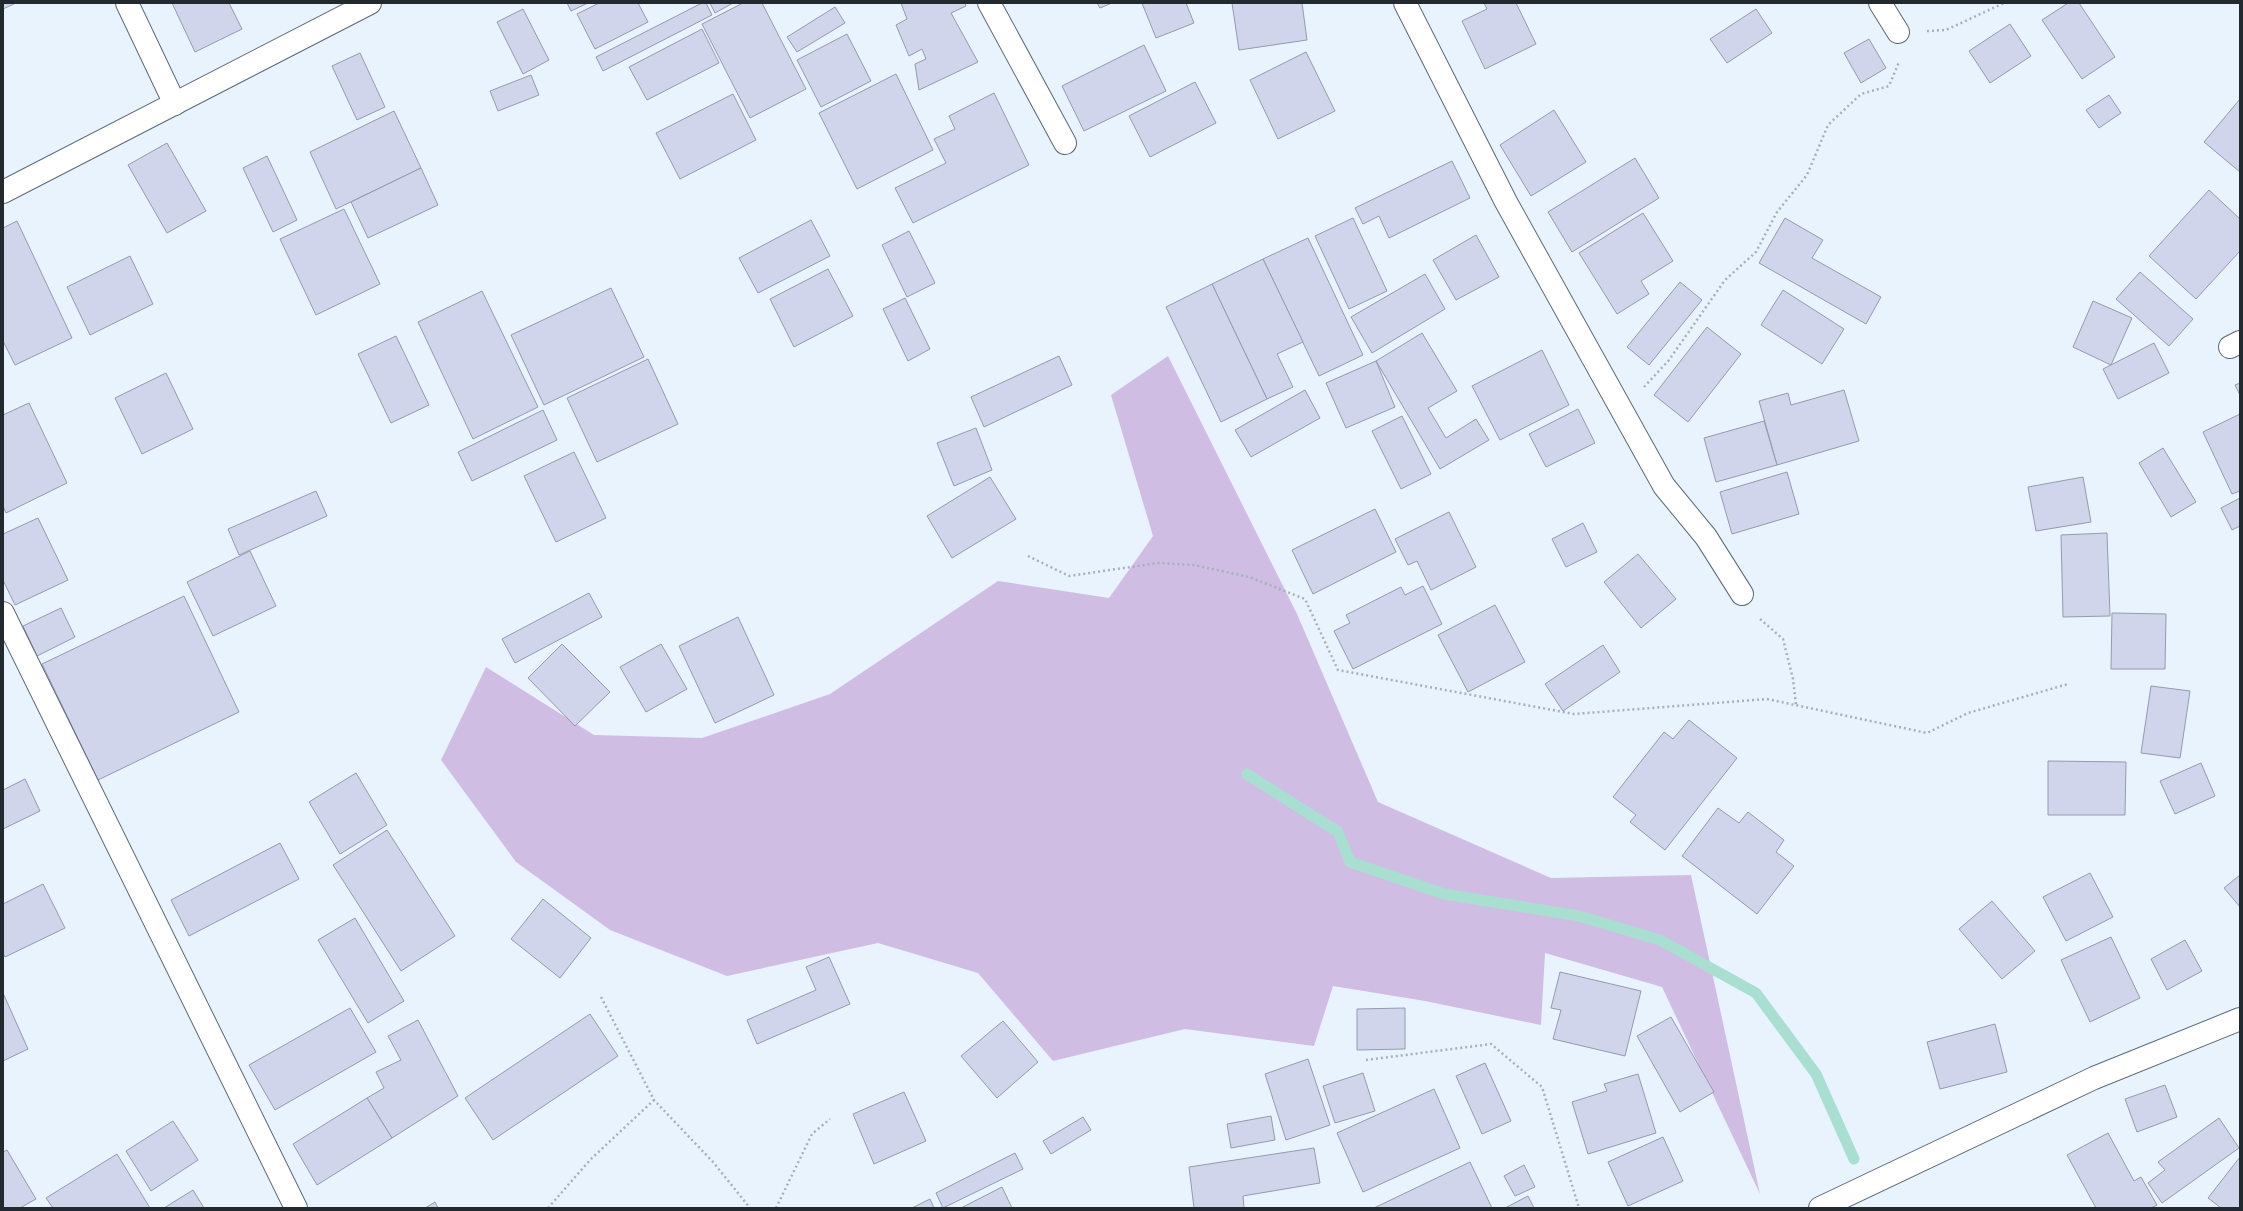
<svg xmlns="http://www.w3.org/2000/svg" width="2243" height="1211" viewBox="0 0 2243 1211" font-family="Lora,serif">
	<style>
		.green { fill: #d0bde4 }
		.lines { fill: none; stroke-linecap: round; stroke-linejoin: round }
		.stream { stroke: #a9dfd1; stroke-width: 11 }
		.building { fill: #d0d5eb; stroke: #959aae }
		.minor-casing { stroke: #5a6b79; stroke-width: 24 }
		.path { stroke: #a6b0b9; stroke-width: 2.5; stroke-dasharray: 2 3; stroke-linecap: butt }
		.minor { stroke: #fff; stroke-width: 22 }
	</style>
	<rect width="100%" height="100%" fill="#e8f3fd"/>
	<polygon class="green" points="1168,356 1297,614 1378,802 1551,878 1691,875 1760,1194 1662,987 1545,953 1541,1025 1425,1001 1333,986 1314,1046 1185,1029 1053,1061 978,973 878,943 727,976 610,930 516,862 441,760 486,667 594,735 702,738 830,694 998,581 1109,598 1153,536 1111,395"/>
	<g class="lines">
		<polyline class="stream" points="1247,774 1338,832 1350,862 1444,894 1579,916 1660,940 1756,993 1816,1074 1854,1159"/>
	</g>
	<g class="building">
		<polygon points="3,3 16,3 3,9"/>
		<polygon points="172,3 229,3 242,29 195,52"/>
		<polygon points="567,3 588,3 571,11"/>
		<polygon points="599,3 638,3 648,22 595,49 577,14"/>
		<polygon points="702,3 706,3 712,15 603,71 596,57"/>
		<polygon points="710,3 733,3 715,13"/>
		<polygon points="743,3 762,3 806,89 750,118 702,24"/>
		<polygon points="901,3 965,3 966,6 951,13 978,62 919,90 915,64 926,59 922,49 909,56 896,25 907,19"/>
		<polygon points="1097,3 1112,3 1100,8"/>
		<polygon points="1142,3 1186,3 1194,23 1156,38"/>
		<polygon points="1232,3 1302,3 1307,40 1239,50"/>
		<polygon points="1484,3 1516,3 1536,44 1485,69 1462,21 1487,9"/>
		<polygon points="2068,3 2079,3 2115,57 2082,79 2042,20"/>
		<polygon points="835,7 845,23 797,52 787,37"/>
		<polygon points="523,9 549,60 523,74 497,22"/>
		<polygon points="1756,9 1772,33 1727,63 1710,39"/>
		<polygon points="2010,24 2031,56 1990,83 1969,51"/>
		<polygon points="702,29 719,63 647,100 629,67"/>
		<polygon points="847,34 871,81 821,107 797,60"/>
		<polygon points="1869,39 1886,68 1861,83 1844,53"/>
		<polygon points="1144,45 1166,91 1084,131 1062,86"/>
		<polygon points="1306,52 1335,111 1278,139 1250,80"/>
		<polygon points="360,53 385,107 357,120 332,66"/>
		<polygon points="896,74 933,150 857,189 819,113"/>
		<polygon points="531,75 539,95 498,111 490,91"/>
		<polygon points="1195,82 1216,123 1150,157 1129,116"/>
		<polygon points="994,93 1029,165 913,223 895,188 946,163 934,139 955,129 949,116"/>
		<polygon points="733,94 756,140 680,179 656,133"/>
		<polygon points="2109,95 2121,113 2099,128 2086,110"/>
		<polygon points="2240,99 2240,172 2204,142"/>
		<polygon points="1554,110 1586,162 1531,196 1500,145"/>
		<polygon points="394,111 421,168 336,209 310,152"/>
		<polygon points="167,143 206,211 167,233 128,165"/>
		<polygon points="267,156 297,220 273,232 243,168"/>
		<polygon points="1635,158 1659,198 1572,252 1548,212"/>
		<polygon points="1452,161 1470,198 1389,238 1379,216 1363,224 1355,208"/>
		<polygon points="421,168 438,205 368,238 351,202"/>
		<polygon points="2209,190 2240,219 2240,251 2196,299 2149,256"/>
		<polygon points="344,209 380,284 316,315 280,239"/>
		<polygon points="1643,213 1673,261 1641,281 1649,294 1617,314 1579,253"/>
		<polygon points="1353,218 1387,291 1349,309 1315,236"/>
		<polygon points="1785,218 1823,240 1812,258 1881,297 1866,324 1759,263"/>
		<polygon points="811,220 830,256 758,293 739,258"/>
		<polygon points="17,221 72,338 15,365 3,341 3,228"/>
		<polygon points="909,231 935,283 907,297 882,245"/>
		<polygon points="1476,235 1499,277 1456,300 1433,260"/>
		<polygon points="1308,238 1363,355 1319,376 1263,259"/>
		<polygon points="130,256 153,304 90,335 67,287"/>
		<polygon points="1263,259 1303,342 1277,354 1293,387 1267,399 1212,284"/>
		<polygon points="828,269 853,316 794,347 770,299"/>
		<polygon points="2140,272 2193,319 2169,346 2116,299"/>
		<polygon points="1425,274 1445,309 1372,353 1351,317"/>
		<polygon points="1680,282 1702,300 1649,365 1627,347"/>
		<polygon points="1212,284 1267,399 1221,422 1166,307"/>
		<polygon points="611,288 644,357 544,405 511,335"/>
		<polygon points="1783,290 1844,329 1822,364 1761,325"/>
		<polygon points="482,291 538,407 473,439 418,322"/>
		<polygon points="905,298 930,349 908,361 883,309"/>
		<polygon points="2093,301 2132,318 2111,365 2073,347"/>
		<polygon points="1707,327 1741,354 1688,422 1654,395"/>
		<polygon points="1422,333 1457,391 1428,408 1446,438 1476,419 1489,440 1440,469 1376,361"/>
		<polygon points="396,336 429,405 391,423 358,354"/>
		<polygon points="2154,343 2169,373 2118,399 2103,369"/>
		<polygon points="1542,350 1569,405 1500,440 1472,386"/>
		<polygon points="1059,356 1072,385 984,427 971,397"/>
		<polygon points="648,359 678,424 597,462 567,398"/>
		<polygon points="1376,361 1395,407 1346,428 1326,383"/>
		<polygon points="166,373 193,429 142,454 115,398"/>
		<polygon points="2240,383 2240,395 2235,385"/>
		<polygon points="1305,390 1320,418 1251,457 1235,430"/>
		<polygon points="1844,390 1859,441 1777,465 1759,401 1788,393 1791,405"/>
		<polygon points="29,403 67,483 6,513 3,506 3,415"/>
		<polygon points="1578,409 1595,443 1546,467 1529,434"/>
		<polygon points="543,410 557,440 472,481 458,452"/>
		<polygon points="2240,414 2240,491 2232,494 2203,432"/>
		<polygon points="1402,416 1431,474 1401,489 1372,431"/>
		<polygon points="1764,421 1777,465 1716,482 1704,438"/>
		<polygon points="976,428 992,470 954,486 937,443"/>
		<polygon points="2163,448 2196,502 2171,517 2139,463"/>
		<polygon points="574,452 606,518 556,542 524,476"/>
		<polygon points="1787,472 1799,514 1732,534 1720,492"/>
		<polygon points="990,477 1016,519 952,558 927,516"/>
		<polygon points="2083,477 2091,522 2036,531 2028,487"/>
		<polygon points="316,491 327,516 239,555 228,529"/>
		<polygon points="2240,498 2240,526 2232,530 2221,508"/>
		<polygon points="1375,509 1396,552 1313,594 1292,550"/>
		<polygon points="1449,512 1476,567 1431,590 1417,561 1408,565 1395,539"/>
		<polygon points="38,518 68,580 15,605 3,580 3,534"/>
		<polygon points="1583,523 1597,552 1566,567 1552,539"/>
		<polygon points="2107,533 2110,616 2063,617 2061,535"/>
		<polygon points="250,551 276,606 213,636 187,582"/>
		<polygon points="1638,554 1676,599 1641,628 1604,582"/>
		<polygon points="1423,586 1442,624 1353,669 1334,631 1350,623 1346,615 1401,587 1405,595"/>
		<polygon points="589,593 602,617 515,663 502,639"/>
		<polygon points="184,596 239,712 98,780 42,664"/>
		<polygon points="1495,605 1525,662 1468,692 1438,635"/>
		<polygon points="61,608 75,637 37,656 23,626"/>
		<polygon points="2112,613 2166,614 2165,669 2111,669"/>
		<polygon points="738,617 774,695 715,723 679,646"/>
		<polygon points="562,644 610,692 575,726 528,678"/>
		<polygon points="661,644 687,689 646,712 620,667"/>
		<polygon points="1603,645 1620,672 1563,711 1545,684"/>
		<polygon points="2151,686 2190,691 2180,758 2141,753"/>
		<polygon points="1689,720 1737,758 1665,850 1630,822 1636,815 1613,797 1664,732 1673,739"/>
		<polygon points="2048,761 2126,762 2125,815 2048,815"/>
		<polygon points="2201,763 2215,796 2175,814 2160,781"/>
		<polygon points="356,773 387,825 340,854 309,802"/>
		<polygon points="25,779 40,811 3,829 3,790"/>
		<polygon points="1718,808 1739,823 1748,812 1784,840 1776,852 1794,866 1757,914 1682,856"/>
		<polygon points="387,830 455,936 401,971 333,865"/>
		<polygon points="280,843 299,879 189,936 171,900"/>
		<polygon points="2090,873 2113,917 2066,941 2043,897"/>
		<polygon points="2240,875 2240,907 2224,888"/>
		<polygon points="43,884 65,928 5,957 3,953 3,904"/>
		<polygon points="543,899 591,938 560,978 511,939"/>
		<polygon points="1992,901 2035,951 2002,979 1959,929"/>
		<polygon points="355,918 404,1001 368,1023 318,940"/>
		<polygon points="2111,937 2140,998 2090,1022 2061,960"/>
		<polygon points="2185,940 2202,971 2167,990 2151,959"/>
		<polygon points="829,957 850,1004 757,1044 747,1020 816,990 806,967"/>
		<polygon points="1560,972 1641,991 1625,1056 1553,1039 1561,1010 1551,1008"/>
		<polygon points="3,993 28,1049 3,1061"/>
		<polygon points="350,1008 376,1052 275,1110 249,1065"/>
		<polygon points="1405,1008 1405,1049 1357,1050 1357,1009"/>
		<polygon points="590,1014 618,1056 493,1140 465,1098"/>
		<polygon points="1671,1017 1714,1092 1680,1112 1637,1036"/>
		<polygon points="418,1020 458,1096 392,1138 367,1098 384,1088 376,1072 401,1060 388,1036"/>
		<polygon points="1003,1021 1038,1062 997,1098 961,1056"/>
		<polygon points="1995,1024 2007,1072 1940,1089 1927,1042"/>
		<polygon points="1308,1059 1330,1125 1286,1140 1265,1074"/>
		<polygon points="1485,1063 1511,1121 1482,1134 1456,1076"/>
		<polygon points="1363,1073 1375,1111 1335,1123 1323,1086"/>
		<polygon points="1638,1074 1656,1133 1588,1154 1572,1102 1607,1091 1604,1084"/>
		<polygon points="2165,1085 2177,1117 2137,1132 2125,1099"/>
		<polygon points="1434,1089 1460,1148 1363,1192 1337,1133"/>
		<polygon points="904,1092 926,1141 874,1164 853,1114"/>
		<polygon points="367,1098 392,1138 317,1185 293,1144"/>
		<polygon points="1271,1116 1275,1140 1231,1148 1227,1124"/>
		<polygon points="1083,1117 1091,1130 1051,1154 1043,1141"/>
		<polygon points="2219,1118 2239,1148 2162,1203 2148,1183 2165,1170 2158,1162"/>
		<polygon points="173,1121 198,1160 151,1191 126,1151"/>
		<polygon points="2108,1133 2134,1181 2141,1177 2157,1205 2151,1208 2096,1208 2067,1155"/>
		<polygon points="1663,1137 1683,1181 1628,1206 1608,1162"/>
		<polygon points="1314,1148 1320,1183 1243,1196 1244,1208 1194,1208 1189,1167"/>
		<polygon points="7,1150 36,1199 20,1208 3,1208 3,1152"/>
		<polygon points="1015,1153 1023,1169 943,1208 936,1193"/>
		<polygon points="117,1154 150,1208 53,1208 46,1198"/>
		<polygon points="2240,1157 2240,1208 2221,1208 2208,1198"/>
		<polygon points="1470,1162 1492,1208 1374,1208"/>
		<polygon points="1524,1165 1535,1187 1515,1196 1504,1176"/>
		<polygon points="1002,1187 1012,1208 961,1208"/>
		<polygon points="193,1190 204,1208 164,1208"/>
		<polygon points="1528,1196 1534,1208 1505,1208"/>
		<polygon points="930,1199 934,1208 912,1208"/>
		<polygon points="435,1202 438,1208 425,1208"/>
	</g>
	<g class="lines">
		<g class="minor-casing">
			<g id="minor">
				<polyline points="127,3 175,104"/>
				<polyline points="989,3 1065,143"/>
				<polyline points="1405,3 1506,202 1664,486 1706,537 1742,594"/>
				<polyline points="1880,3 1898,32"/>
				<polyline points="3,192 370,3"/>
				<polyline points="2230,347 2240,342"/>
				<polyline points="3,613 296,1208"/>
				<polyline points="1820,1208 2094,1078 2240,1019"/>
			</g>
		</g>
		<g class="path">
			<polyline points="1927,31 1946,30 2004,3"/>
			<polyline points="1644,387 1669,360 1725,280 1756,252 1777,212 1807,175 1828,125 1861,94 1889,86 1899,62"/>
			<polyline points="1028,556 1069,576 1158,563 1194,565 1249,577 1305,599 1338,670 1574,714 1767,699 1927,733 1968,713 2068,684"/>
			<polyline points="1760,619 1783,639 1793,679 1796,705"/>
			<polyline points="601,997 654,1100 713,1162 750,1208"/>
			<polyline points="1366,1060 1491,1044 1542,1087 1579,1208"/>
			<polyline points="548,1208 591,1159 654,1100"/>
			<polyline points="776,1208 812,1134 830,1119"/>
		</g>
		<use href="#minor" class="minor"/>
	</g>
	<rect width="2243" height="1211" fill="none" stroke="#222a30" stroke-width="8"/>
</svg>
